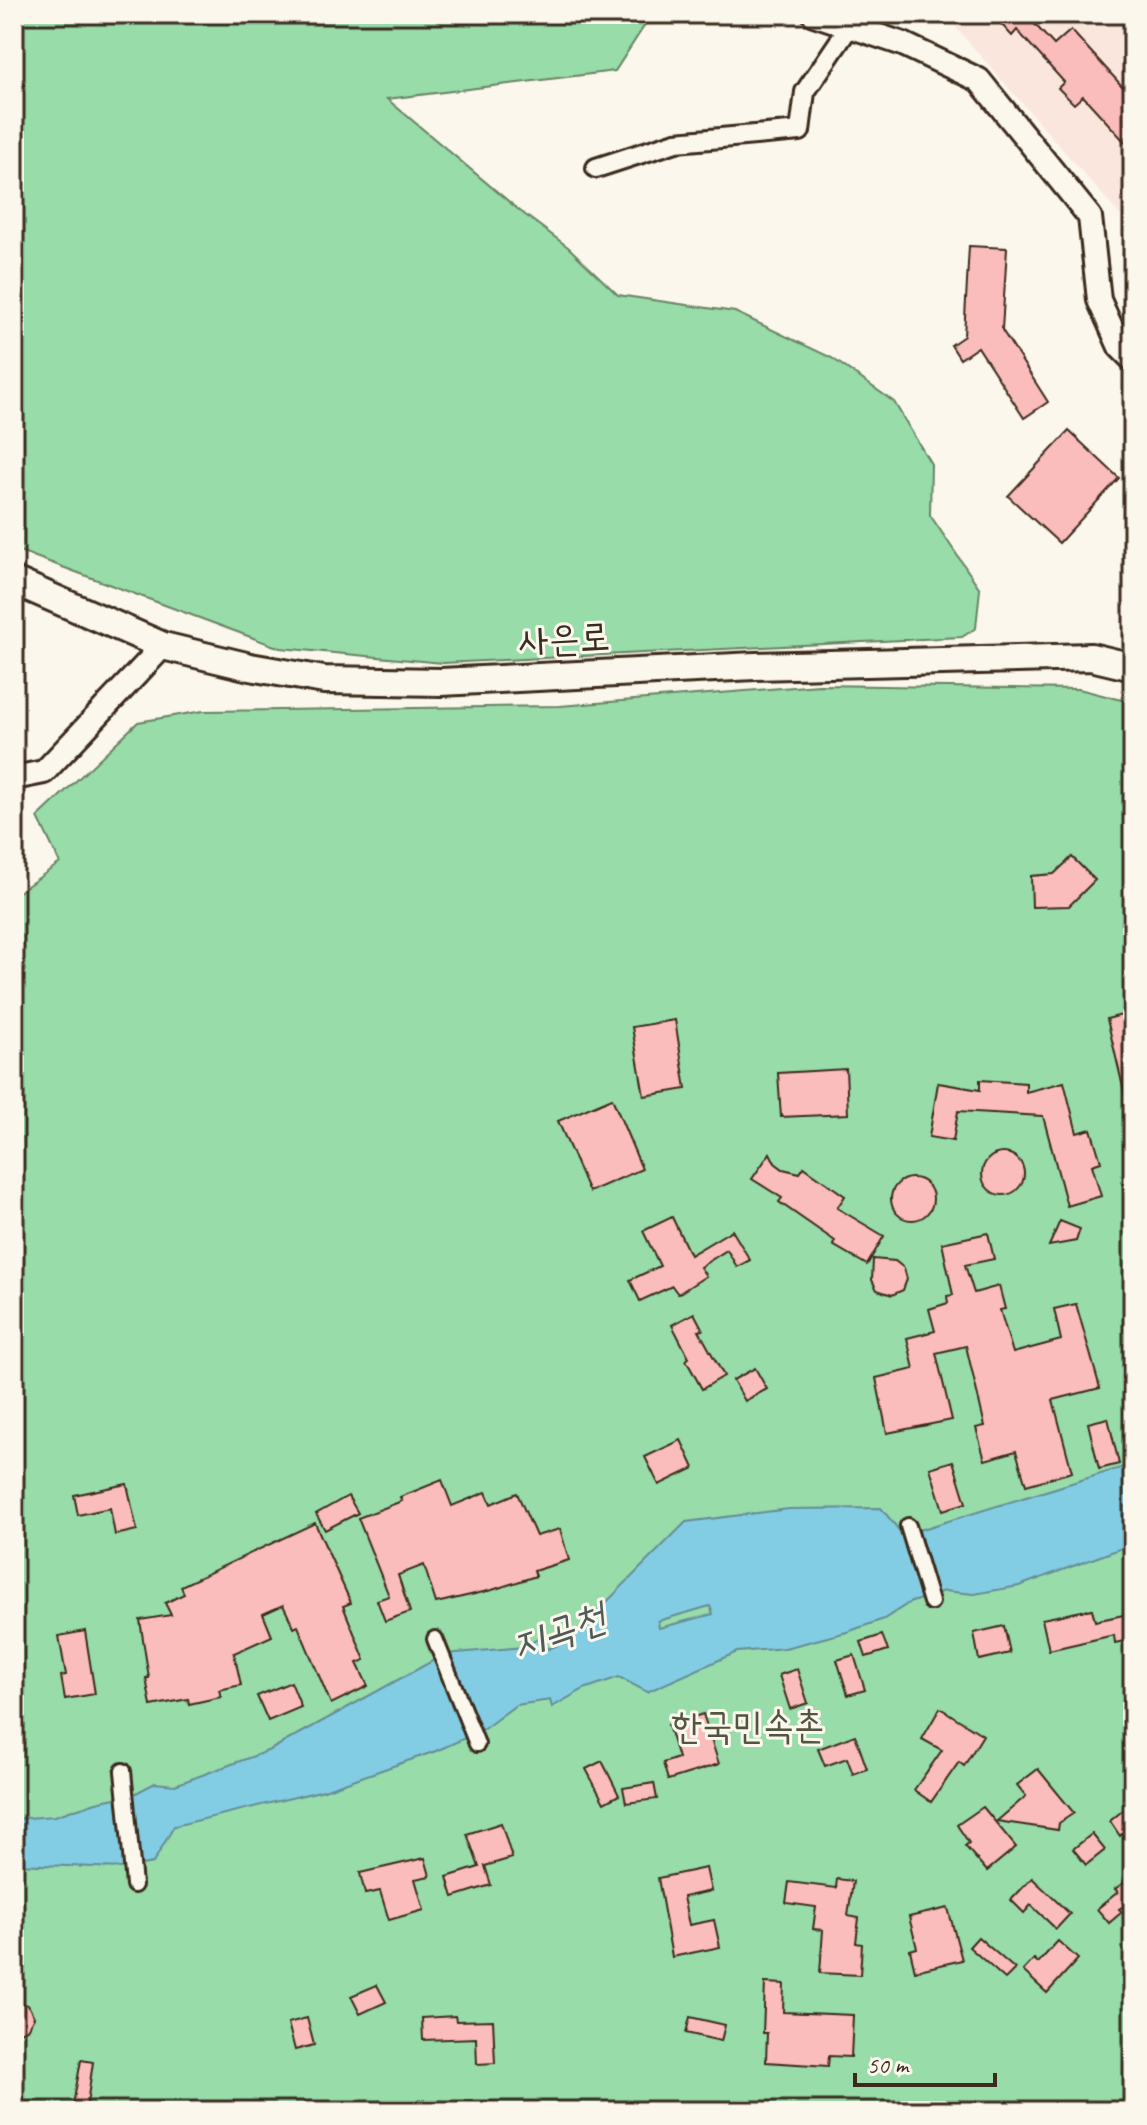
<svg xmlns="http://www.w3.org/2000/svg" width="1147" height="2125" viewBox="0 0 1147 2125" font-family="Caveat,'Poor Story',sans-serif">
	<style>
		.built { fill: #fbe6dd }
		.green { fill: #97dca9; stroke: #698364; stroke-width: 2 }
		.water { fill: #82cde3; stroke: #668c94; stroke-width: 2; fill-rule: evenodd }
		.building { fill: #fabdbb; stroke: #3b2a1e; stroke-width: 2 }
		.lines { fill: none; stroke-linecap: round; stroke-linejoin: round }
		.pedestrian-casing { stroke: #3b2a1e; stroke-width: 20 }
		.minor-casing { stroke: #3b2a1e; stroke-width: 24 }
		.tertiary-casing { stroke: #3b2a1e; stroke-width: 28 }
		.secondary-casing { stroke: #3b2a1e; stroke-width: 32 }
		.pedestrian { stroke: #fbf7ec; stroke-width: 14 }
		.minor { stroke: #fbf7ec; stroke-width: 18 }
		.tertiary { stroke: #fbf7ec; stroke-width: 22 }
		.secondary { stroke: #fbf7ec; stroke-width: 26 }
		.labels { text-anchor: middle; stroke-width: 6; stroke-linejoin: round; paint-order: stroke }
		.street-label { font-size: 38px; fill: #3b2a1e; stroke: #fbf7ec }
		.park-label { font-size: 38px; fill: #525641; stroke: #fbf7ec }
		.water-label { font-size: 40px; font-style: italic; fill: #505b59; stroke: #fbf7ec }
	</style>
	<rect width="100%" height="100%" fill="#fbf7ec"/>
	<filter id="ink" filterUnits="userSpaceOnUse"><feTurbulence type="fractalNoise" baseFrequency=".0125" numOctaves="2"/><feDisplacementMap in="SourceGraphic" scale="16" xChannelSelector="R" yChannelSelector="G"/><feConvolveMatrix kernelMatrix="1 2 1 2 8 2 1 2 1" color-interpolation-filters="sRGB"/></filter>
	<g filter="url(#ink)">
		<polygon class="built" points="944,14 1133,14 1133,230"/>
		<g class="green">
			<polygon points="14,14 652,14 615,71 387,99 520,211 568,247 618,295 735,312 832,358 894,402 931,464 930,515 980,589 976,628 962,637 443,663 280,648 14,549"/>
			<polygon points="819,685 1079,689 1133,703 1133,2111 14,2111 14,895 60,863 38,817 138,722 203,711 560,706"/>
		</g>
		<path class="water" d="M1133 1464V1544L1019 1586 974 1594 944 1591 909 1603 884 1619 847 1632 785 1648 737 1652 647 1692 619 1677 584 1689 552 1707 550 1700 516 1705 481 1731 436 1751 324 1790 174 1826 153 1863 123 1868 14 1864V1819L55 1816 96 1802 134 1794 155 1783 175 1785 270 1750 445 1654 524 1647 539 1638 548 1649 568 1641 686 1522 789 1509 881 1508 903 1535ZM710 1606 713 1614 659 1628 658 1621Z"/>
		<g class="building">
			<polygon points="992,14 1036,14 1030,19 1054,45 1071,30 1122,86 1133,87 1133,151 1083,96 1074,104 1058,88 1064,82 1017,30 1012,36"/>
			<polygon points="969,246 1007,248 1002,330 1048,402 1024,418 978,347 960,359 951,345 964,336"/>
			<polygon points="1069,431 1119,478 1059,543 1008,496"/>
			<polygon points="1072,857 1095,880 1069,906 1032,907 1031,876 1054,874"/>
			<polygon points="1133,1012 1133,1103 1127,1104 1107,1019"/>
			<polygon points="675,1020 686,1089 644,1096 632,1027"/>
			<polygon points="846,1069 848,1114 781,1117 778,1073"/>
			<polygon points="980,1080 1026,1083 1026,1092 1064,1082 1077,1133 1091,1129 1101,1162 1092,1165 1101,1196 1067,1206 1043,1116 958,1111 953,1141 929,1137 938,1083 980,1090"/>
			<polygon points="612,1098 642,1169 589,1192 558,1121"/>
			<circle cx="1003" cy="1174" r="21"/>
			<polygon points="770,1153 775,1163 783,1169 800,1173 804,1167 845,1196 837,1208 884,1236 867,1265 833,1245 835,1241 779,1202 782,1198 752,1179"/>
			<circle cx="912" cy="1199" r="21"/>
			<polygon points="672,1217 690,1255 732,1230 750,1260 737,1267 727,1250 700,1267 706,1276 678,1294 672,1286 640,1301 630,1280 660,1266 643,1231"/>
			<polygon points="1060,1221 1080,1229 1076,1241 1049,1246"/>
			<polygon points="988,1233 994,1259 965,1265 974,1293 999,1286 1005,1309 1000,1310 1013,1353 1061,1340 1054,1309 1076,1304 1100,1388 1053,1400 1072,1472 1026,1485 1016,1451 985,1460 976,1428 985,1426 966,1346 936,1353 952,1420 887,1433 876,1378 914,1369 907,1338 935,1331 929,1309 948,1303 947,1296 953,1295 942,1243"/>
			<polygon points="873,1259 895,1261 904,1268 907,1279 903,1290 892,1295 877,1290 872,1280"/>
			<polygon points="694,1313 703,1330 699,1331 724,1376 702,1389 686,1360 689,1358 672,1325"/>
			<polygon points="755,1368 767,1389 745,1401 733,1380"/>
			<polygon points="1108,1418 1119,1464 1099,1469 1088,1423"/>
			<polygon points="681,1440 694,1468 659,1485 645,1457"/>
			<polygon points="953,1461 966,1503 943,1510 930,1468"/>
			<polygon points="442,1480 452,1506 486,1492 491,1504 517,1493 536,1536 560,1529 569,1560 534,1571 536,1576 492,1590 436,1603 424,1565 398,1575 410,1612 385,1621 377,1600 389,1596 358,1518 402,1501 400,1497"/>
			<polygon points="127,1484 137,1530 115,1535 110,1508 78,1515 74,1495"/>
			<polygon points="348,1496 358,1513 325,1530 316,1514"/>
			<polygon points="315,1523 351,1603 343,1606 365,1660 357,1663 368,1686 331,1704 298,1626 294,1628 283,1605 263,1614 272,1636 234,1653 241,1685 219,1690 221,1697 189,1704 188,1699 151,1706 146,1678 149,1678 140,1620 171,1615 165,1603 184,1594 181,1586"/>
			<polygon points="1092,1609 1095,1621 1133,1613 1133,1639 1115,1643 1114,1635 1049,1650 1042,1619"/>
			<polygon points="1004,1626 1010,1653 979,1660 974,1633"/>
			<polygon points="85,1631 95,1694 65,1699 61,1676 66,1675 59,1636"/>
			<polygon points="882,1635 888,1650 866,1657 861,1642"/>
			<polygon points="854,1655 865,1690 848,1695 837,1660"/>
			<polygon points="797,1669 808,1703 790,1709 779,1675"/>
			<polygon points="291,1682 301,1707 268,1721 257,1696"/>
			<polygon points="940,1708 983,1735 964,1766 959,1762 931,1802 914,1790 942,1750 922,1739"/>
			<polygon points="703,1714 719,1764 668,1780 663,1763 678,1758 668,1725"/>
			<polygon points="855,1735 867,1769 853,1774 847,1758 825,1766 818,1749"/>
			<polygon points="602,1761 619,1795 604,1803 586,1769"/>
			<polygon points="1038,1769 1074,1813 1059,1823 1058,1830 997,1821 1026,1796 1017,1785"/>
			<polygon points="654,1783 657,1799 626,1803 623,1788"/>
			<polygon points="1133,1802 1133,1824 1120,1836 1110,1821"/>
			<polygon points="983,1807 1016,1847 987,1871 965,1846 969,1843 957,1825"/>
			<polygon points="501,1823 512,1858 485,1866 491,1885 453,1897 447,1877 479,1867 467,1834"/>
			<polygon points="1092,1834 1105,1850 1086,1865 1073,1849"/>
			<polygon points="425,1858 430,1876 415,1879 424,1910 389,1920 380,1891 365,1894 360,1873"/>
			<polygon points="706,1868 711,1891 683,1897 689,1925 714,1920 720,1947 672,1957 658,1878"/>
			<polygon points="1133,1876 1133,1912 1127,1904 1119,1909 1122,1912 1109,1923 1097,1909 1118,1892 1115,1889"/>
			<polygon points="1032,1878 1070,1914 1056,1929 1031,1905 1024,1913 1011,1900"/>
			<polygon points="837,1879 853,1881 848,1916 859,1918 856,1943 862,1944 860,1975 820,1973 823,1930 813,1929 816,1907 786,1903 789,1882 836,1888"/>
			<polygon points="948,1908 962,1960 915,1971 910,1950 917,1948 909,1917"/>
			<polygon points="978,1937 1015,1969 1005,1979 969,1947"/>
			<polygon points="1058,1941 1078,1959 1047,1993 1023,1971 1034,1959 1038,1963"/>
			<polygon points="765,1983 784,1984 783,2012 853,2015 851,2057 829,2056 828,2066 766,2062 767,2033 763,2033"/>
			<polygon points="377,1985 386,2002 360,2014 351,1996"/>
			<polygon points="14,2001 28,2005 34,2017 27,2029 14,2034"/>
			<polygon points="455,2016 456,2021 493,2020 495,2063 477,2064 476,2038 423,2040 422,2018"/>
			<polygon points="690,2017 725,2025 721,2041 686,2033"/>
			<polygon points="307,2018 314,2045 295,2050 288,2023"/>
			<polygon points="81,2060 93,2062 86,2111 72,2111"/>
		</g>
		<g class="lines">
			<g class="pedestrian-casing">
				<g id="pedestrian">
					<polyline points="908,1526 931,1602"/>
					<polyline points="435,1639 477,1744"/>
					<polyline points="123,1771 134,1885"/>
				</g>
			</g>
			<g class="minor-casing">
				<polyline id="minor" points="596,168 676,142 800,131 805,92 851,24"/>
			</g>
			<g class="tertiary-casing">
				<g id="tertiary">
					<polyline points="814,14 903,44 979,80 1090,217 1099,300 1120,347 1133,360"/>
					<polyline points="14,778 44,772 163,646"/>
				</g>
			</g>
			<g class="secondary-casing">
				<polyline id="secondary" points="14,581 163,646 250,667 324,680 441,682 755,666 1091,657 1133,667"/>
			</g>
			<use href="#pedestrian" class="pedestrian"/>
			<use href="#minor" class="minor"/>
			<use href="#tertiary" class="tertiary"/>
			<use href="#secondary" class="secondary"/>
		</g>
	</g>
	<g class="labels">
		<g class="street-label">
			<text transform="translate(564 638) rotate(-3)" y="13">사은로</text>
		</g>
		<g class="park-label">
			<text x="748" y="1738">한국민속촌</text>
		</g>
		<g class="water-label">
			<text transform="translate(558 1630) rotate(-19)" y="14">지곡천</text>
		</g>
	</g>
	<rect width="1147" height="2125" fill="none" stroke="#fbf7ec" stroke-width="48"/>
	<rect x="24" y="24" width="1099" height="2077" fill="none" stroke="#3b2a1e" stroke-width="3" filter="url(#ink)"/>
	<path d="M855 2073v12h140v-12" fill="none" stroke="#3b2a1e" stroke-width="4"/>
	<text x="867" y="2073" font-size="24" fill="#3b2a1e" stroke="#fbf7ec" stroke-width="6" paint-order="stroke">50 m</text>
</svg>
